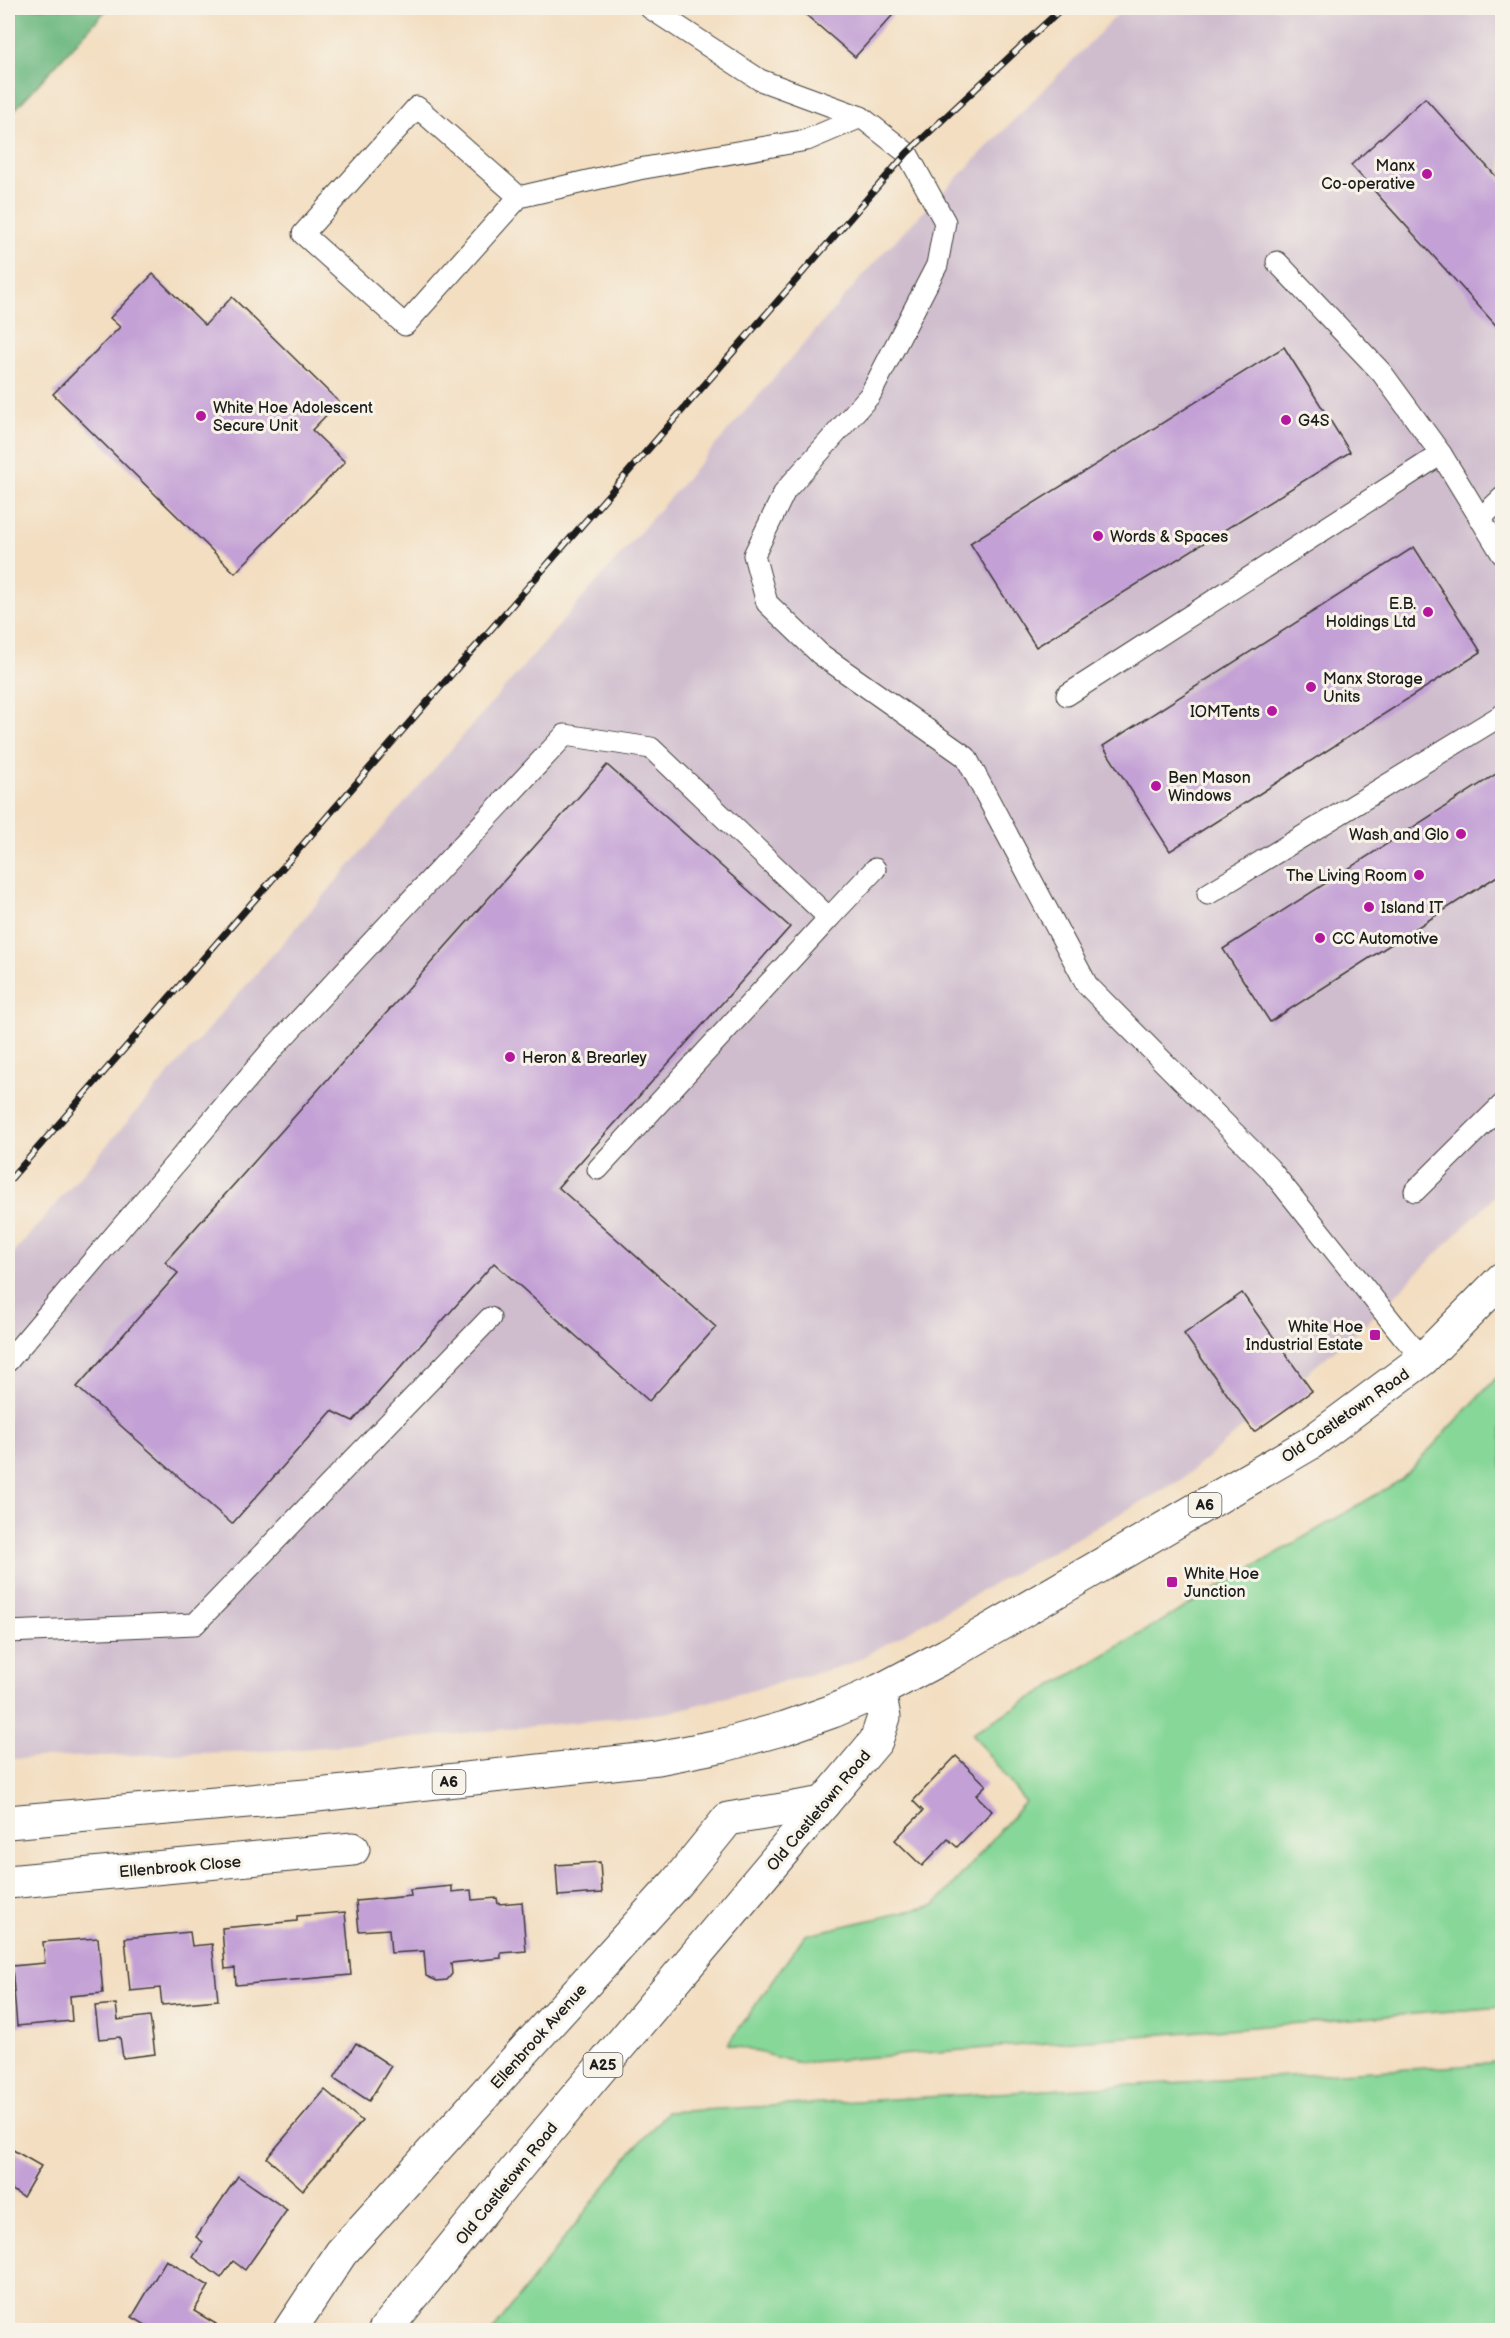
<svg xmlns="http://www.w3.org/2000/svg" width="1510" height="2338" viewBox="0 0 1510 2338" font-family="'Balsamiq Sans',sans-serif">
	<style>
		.industrial { fill: #cfbdce }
		.green { fill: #86d798; stroke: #517a5a; stroke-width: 1.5 }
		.forest { fill: #6cb880; stroke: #446a4e; stroke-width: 1.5 }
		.building { fill: #c3a0d5 }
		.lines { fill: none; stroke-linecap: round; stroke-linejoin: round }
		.lane-casing { stroke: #3c3935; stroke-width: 23 }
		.street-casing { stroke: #3c3935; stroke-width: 35 }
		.primary-casing { stroke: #3c3935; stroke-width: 35 }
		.highway-casing { stroke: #3c3935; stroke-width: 35 }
		.lane { stroke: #fff; stroke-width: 21 }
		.street { stroke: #fff; stroke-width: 33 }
		.primary { stroke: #fff; stroke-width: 33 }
		.highway { stroke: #fff; stroke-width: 33 }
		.rail-casing { stroke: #1c1c1c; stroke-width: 7 }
		.rail { stroke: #f7f3e8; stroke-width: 4.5; stroke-dasharray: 14; stroke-linecap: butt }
		.poi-dot { fill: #b5179e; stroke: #f7f3e8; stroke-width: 2 }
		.labels { text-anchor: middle; stroke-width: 6; stroke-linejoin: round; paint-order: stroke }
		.shield { fill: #f7f3e8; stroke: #5e5c59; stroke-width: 1.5 }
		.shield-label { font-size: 15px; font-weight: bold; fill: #1c1c1c }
		.poi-label { font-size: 16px; fill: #1c1c1c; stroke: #f7f3e8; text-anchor: start }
		.street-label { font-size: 16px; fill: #1c1c1c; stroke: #f7f3e8 }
	</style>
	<rect width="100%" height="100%" fill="#f7f3e8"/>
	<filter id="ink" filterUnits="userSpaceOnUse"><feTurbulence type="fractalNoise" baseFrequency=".0167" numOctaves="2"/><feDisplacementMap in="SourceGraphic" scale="12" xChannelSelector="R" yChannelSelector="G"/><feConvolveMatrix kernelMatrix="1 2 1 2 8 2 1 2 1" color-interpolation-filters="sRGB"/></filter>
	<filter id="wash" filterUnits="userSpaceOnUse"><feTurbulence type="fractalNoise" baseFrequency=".008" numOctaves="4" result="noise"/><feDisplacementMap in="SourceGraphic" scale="24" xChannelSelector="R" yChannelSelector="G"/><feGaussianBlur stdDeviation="1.35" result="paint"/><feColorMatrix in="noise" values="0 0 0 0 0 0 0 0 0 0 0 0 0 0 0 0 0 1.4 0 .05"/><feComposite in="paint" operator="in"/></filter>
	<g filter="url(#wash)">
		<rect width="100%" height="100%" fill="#f3dec1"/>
		<polygon class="industrial" points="1124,8 1502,8 1502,1189 1370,1320 1181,1480 850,1664 667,1713 294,1750 8,1759 8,1259 880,256"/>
		<g class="green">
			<polygon points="1502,1372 1502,2007 799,2063 728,2044 805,1935 935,1905 1025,1802 972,1733 1401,1480"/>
			<polygon points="1502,2061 1502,2330 493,2330 634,2149 667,2112 1461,2066"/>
		</g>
		<polygon class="forest" points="8,8 108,8 8,117"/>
		<g id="blocks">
			<g class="building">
				<polygon points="798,8 899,8 855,57"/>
				<polygon points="1425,98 1502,183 1502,332 1351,165"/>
				<polygon points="153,274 205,325 232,297 339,402 312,430 345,462 235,573 53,394 120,327 110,318"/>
				<polygon points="1284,347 1350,452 1036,647 970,543"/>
				<polygon points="1414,547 1481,652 1170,851 1103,746"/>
				<polygon points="607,765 790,927 558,1187 716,1327 649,1401 494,1263 353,1421 332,1411 232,1524 77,1387 178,1273 165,1262"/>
				<polygon points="1502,770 1502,873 1270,1022 1223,949"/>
				<polygon points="1242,1293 1312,1391 1254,1432 1184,1334"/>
				<polygon points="956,1756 986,1785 976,1795 992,1811 957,1847 948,1839 922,1866 895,1840 923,1811 913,1801"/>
				<polygon points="600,1862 602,1893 558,1896 556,1865"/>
				<polygon points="452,1886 452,1892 471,1890 472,1900 497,1898 498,1904 522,1902 526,1951 501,1953 501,1958 451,1963 452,1974 447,1980 437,1981 426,1976 424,1951 391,1953 389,1929 359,1931 356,1901 411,1896 410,1890"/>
				<polygon points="345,1912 351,1975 236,1985 235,1968 225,1969 222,1928 297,1921 297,1916"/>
				<polygon points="190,1932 192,1946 212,1944 218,2000 162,2005 160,1988 130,1991 125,1938"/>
				<polygon points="98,1938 103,1993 70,1996 72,2021 17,2026 12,1966 45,1963 43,1942"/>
				<polygon points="116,2004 118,2020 150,2016 155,2054 123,2058 120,2037 99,2039 95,2006"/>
				<polygon points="356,2043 391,2066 369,2101 334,2078"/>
				<polygon points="325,2090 362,2121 303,2190 267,2158"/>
				<polygon points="8,2147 41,2166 23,2197 8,2187"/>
				<polygon points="238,2176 287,2210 245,2270 233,2261 221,2278 193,2257 203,2242 196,2237"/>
				<polygon points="166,2260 209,2286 194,2311 216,2324 211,2330 150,2330 151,2328 132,2317"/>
			</g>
		</g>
	</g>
	<g filter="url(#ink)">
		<use href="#blocks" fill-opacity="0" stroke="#3c3935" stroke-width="1.5"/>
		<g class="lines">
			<g class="lane-casing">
				<g id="lane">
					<polyline points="650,8 760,80 861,117"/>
					<polyline points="519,197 417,107 303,234 405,325 519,197 639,169 807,140 861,117 907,153 945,222 937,265 870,395 785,491 754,555 767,603 820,654 966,757 1087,985 1269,1168 1403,1336 1423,1359"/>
					<polyline points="1277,262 1382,373 1441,454 1502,554"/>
					<polyline points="1480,519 1502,498"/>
					<polyline points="1067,695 1441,454"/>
					<polyline points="1208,894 1502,715"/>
					<polyline points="829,918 875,869"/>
					<polyline points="1415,1191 1502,1105"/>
					<polyline points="8,1361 276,1045 565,735 651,748 829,918 598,1169"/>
					<polyline points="8,1632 195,1624 490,1318"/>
				</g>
			</g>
			<g class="street-casing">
				<g id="street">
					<polyline points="8,1882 353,1849"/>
					<polyline points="290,2330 341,2253 677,1882 728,1819 824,1803"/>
				</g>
			</g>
			<g class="primary-casing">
				<polyline id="primary" points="385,2330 530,2152 876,1741 884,1717 879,1691"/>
			</g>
			<g class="highway-casing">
				<polyline id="highway" points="8,1822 317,1795 658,1758 724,1745 785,1728 833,1711 879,1691 947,1655 1309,1444 1423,1359 1502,1279"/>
			</g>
			<use href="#lane" class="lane"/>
			<use href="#street" class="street"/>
			<use href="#primary" class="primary"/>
			<use href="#highway" class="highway"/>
			<g class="rail-casing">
				<polyline id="rail" points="8,1182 907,153 1062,8"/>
			</g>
			<use href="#rail" class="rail"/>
		</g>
	</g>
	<g class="poi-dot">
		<circle cx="1427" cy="174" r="6"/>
		<circle cx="201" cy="416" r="6"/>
		<circle cx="1286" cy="420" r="6"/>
		<circle cx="1098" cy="536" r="6"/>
		<circle cx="1428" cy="612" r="6"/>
		<circle cx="1311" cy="687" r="6"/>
		<circle cx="1272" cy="711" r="6"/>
		<circle cx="1156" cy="786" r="6"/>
		<circle cx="1461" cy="834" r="6"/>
		<circle cx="1419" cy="875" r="6"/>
		<circle cx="1369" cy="907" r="6"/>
		<circle cx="1320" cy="938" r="6"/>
		<circle cx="510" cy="1057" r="6"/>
		<rect x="1369" y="1329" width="12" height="12" rx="3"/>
		<rect x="1166" y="1576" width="12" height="12" rx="3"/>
	</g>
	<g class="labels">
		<g class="shield">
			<rect x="1188.5" y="1493" width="33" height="24" rx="4.5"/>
			<rect x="432.5" y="1770" width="33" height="24" rx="4.5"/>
			<rect x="583.5" y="2053" width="39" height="24" rx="4.5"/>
		</g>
		<g class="shield-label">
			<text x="1205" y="1510">A6</text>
			<text x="449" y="1787">A6</text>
			<text x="603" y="2070">A25</text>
		</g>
		<g class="poi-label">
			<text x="1415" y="171" text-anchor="end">Manx<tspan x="1415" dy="18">Co-operative</tspan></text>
			<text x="213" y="413">White Hoe Adolescent<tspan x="213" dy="18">Secure Unit</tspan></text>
			<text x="1298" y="426">G4S</text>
			<text x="1110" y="542">Words &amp; Spaces</text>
			<text x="1416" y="609" text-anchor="end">E.B.<tspan x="1416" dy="18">Holdings Ltd</tspan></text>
			<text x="1323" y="684">Manx Storage<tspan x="1323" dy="18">Units</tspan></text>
			<text x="1260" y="717" text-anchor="end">IOMTents</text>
			<text x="1168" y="783">Ben Mason<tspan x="1168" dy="18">Windows</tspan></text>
			<text x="1449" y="840" text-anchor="end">Wash and Glo</text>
			<text x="1407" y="881" text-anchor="end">The Living Room</text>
			<text x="1381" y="913">Island IT</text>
			<text x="1332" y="944">CC Automotive</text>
			<text x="522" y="1063">Heron &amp; Brearley</text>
			<text x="1363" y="1332" text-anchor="end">White Hoe<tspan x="1363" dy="18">Industrial Estate</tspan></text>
			<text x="1184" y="1579">White Hoe<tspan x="1184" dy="18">Junction</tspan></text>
		</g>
		<g class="street-label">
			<text transform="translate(1345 1415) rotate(-35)" y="6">Old Castletown Road</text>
			<text transform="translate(818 1810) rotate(-50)" y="6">Old Castletown Road</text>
			<text transform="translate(180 1866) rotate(-5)" y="6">Ellenbrook Close</text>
			<text transform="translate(538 2036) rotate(-48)" y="6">Ellenbrook Avenue</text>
			<text transform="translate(506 2183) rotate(-51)" y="6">Old Castletown Road</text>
		</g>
	</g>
	<rect width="1510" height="2338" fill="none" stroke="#f7f3e8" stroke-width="30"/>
</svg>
